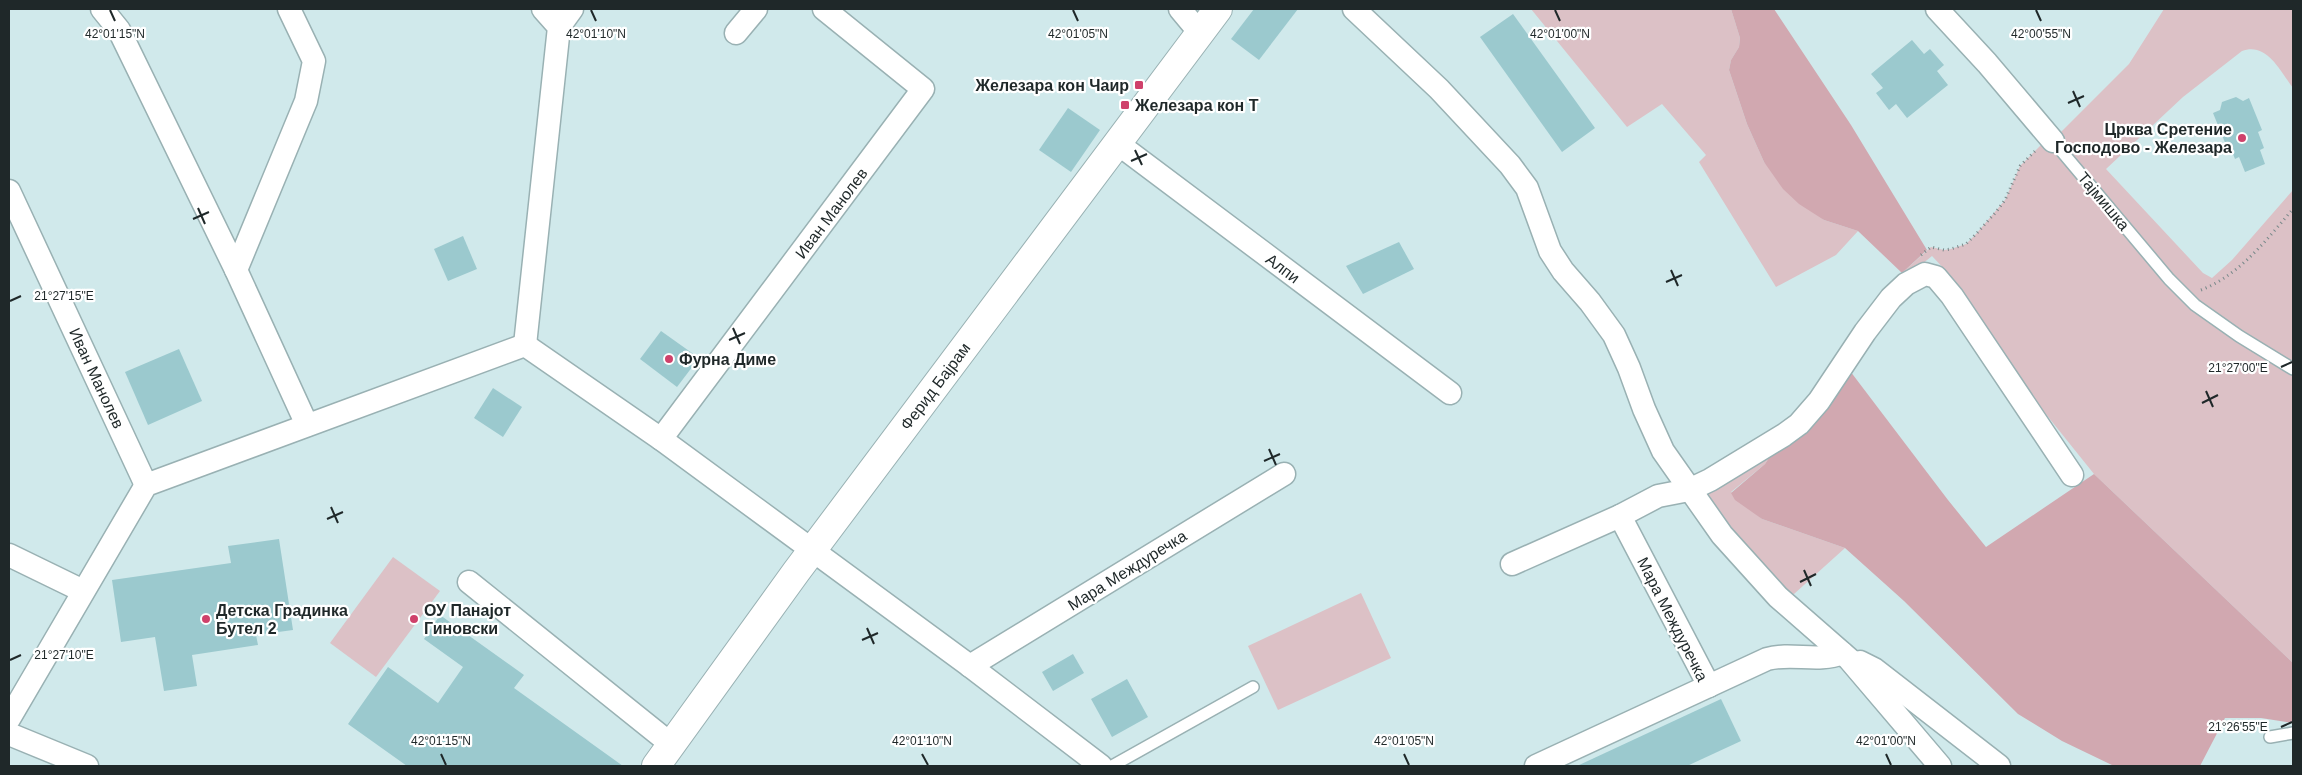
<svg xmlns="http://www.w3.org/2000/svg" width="2302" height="775" viewBox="0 0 2302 775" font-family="Helvetica,sans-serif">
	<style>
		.green { fill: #dcc1c6 }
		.forest { fill: #d1a8b0 }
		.building { fill: #9bc9ce }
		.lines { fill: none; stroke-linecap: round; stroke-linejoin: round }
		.lane-casing { stroke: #99b1b3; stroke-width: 14 }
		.street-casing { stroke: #99b1b3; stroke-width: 25 }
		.secondary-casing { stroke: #99b1b3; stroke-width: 30 }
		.path { stroke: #778889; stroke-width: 3; stroke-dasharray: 1 4; stroke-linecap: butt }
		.lane { stroke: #fff; stroke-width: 11 }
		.street { stroke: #fff; stroke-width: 22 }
		.secondary { stroke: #fff; stroke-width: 28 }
		.ticks { fill: none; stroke: #1f2829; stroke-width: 2 }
		.poi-dot { fill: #cf416b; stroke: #fff; stroke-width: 2 }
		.labels { text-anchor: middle; stroke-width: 4.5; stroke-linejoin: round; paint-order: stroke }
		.poi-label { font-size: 16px; font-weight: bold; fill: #1f2829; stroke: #fff; text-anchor: start }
		.street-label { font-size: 16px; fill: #1f2829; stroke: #fff }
		.ticks-label { font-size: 12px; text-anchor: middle; fill: #1f2829; stroke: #fff; stroke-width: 4.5; stroke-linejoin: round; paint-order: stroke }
	</style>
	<rect width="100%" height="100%" fill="#d0e9eb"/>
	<g class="green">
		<polygon points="1531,9 1731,9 1740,38 1739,47 1731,60 1729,70 1747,124 1764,162 1824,220 1858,231 1836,255 1776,287 1699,162 1706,155 1662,104 1627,127"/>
		<path d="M2164 9H2293V88C2280 71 2267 42 2242 51L2183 97 2106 169 2203 273 2212 278 2232 260 2293 190V663L2094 474 2045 413 1947 272 1932 256 1906 277 1902 273 1931 247 1944 250 1951 249 1966 244 1976 234 2005 200 2020 166 2049 137 2053 140 2129 64Z"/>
		<polygon points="1784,435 1765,464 1731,492 1762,519 1845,548 1784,603 1689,490"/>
		<polygon points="393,557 440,591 376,677 330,643"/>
		<polygon points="1361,593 1391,658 1278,710 1248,646"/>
	</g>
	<g class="forest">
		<polygon points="1731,9 1774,9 1851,125 1927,250 1902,273 1858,231 1824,220 1799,204 1783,189 1764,162 1747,124 1729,70 1731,60 1739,47 1740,38"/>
		<polygon points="1844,363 1948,500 1986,547 2094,474 2293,663 2293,723 2261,718 2225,718 2200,766 2114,766 2062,741 2018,714 1904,601 1845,548 1762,519 1735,500 1731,493 1765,464 1784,435"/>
	</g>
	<g class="building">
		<polygon points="1254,9 1298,9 1259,60 1231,39"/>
		<polygon points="1513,14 1595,128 1562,152 1480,37"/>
		<polygon points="1912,40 1924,54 1930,49 1944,65 1937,71 1948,85 1907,118 1896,104 1889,110 1876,93 1883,88 1871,74"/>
		<polygon points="2236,97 2243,101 2249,98 2262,130 2258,132 2264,148 2260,150 2265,164 2245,172 2239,157 2235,159 2229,144 2226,145 2213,113 2220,110 2222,102"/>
		<polygon points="1068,108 1100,130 1071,172 1039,150"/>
		<polygon points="463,236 477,269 448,281 434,249"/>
		<polygon points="1399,242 1414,269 1363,294 1346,266"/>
		<polygon points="661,331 699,358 677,387 640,359"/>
		<polygon points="179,349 202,401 148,425 125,372"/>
		<polygon points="493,388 522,407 503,437 474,418"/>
		<polygon points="279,539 293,630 256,635 258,645 192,655 197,686 164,691 155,637 121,642 112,580 231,563 228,546"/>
		<polygon points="440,615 524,675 514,688 623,766 407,766 348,724 388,667 438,703 463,667 424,639"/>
		<polygon points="1073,654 1084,673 1053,691 1042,672"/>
		<polygon points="1127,679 1148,717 1112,737 1091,699"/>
		<polygon points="1721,699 1741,741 1687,766 1577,766"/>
	</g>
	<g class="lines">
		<g class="lane-casing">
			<g id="lane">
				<polyline points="2053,141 2169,279 2195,305 2239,336 2293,369"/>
				<polyline points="2270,737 2293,733"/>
				<polyline points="1112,766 1253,687"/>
			</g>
		</g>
		<g class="street-casing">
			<g id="street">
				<polyline points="102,9 119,30 236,270 307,425"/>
				<polyline points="1180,9 1200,33"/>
				<polyline points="1354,9 1439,89 1510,165 1527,188 1550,251 1563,271 1590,302 1614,335 1629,368 1644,409 1663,451 1722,535 1778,597 1849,659 1940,766"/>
				<polyline points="1937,9 1987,63 2053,141"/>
				<polyline points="559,27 572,9"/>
				<polyline points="736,33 756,9"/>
				<polyline points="1117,143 1450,393"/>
				<polyline points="9,191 146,485"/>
				<polyline points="236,270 306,101 314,61 289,9"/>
				<polyline points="525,345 661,439 970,666 1101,766"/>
				<polyline points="525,345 559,27 543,9"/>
				<polyline points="661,439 923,89 824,9"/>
				<polyline points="1620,516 1709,686"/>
				<polyline points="9,555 83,591"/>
				<polyline points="1512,564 1620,516 1658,496 1689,490 1710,480 1784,435 1799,424 1819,401 1865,332 1891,298 1906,284 1925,274 1936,277 1952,296 2072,475"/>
				<polyline points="469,582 672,745"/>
				<polyline points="1860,662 1874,669 1999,766"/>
				<polyline points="970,666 1284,474"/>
				<polyline points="9,719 146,485 525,345"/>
				<polyline points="9,734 87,766"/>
				<path d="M1536 766 1767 659C1792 652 1818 663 1842 653"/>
			</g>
		</g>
		<g class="secondary-casing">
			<polyline id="secondary" points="656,766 796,572 1218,9"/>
		</g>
		<g class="path">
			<polyline points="1921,255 1931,247 1944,250 1951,249 1966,244 1976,234 1996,212 2005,200 2020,166 2035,151"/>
			<path d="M2201 290C2240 275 2267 239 2293 209"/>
		</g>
		<use href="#lane" class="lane"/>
		<use href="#street" class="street"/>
		<use href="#secondary" class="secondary"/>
	</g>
	<path class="ticks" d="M110 10 115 21M591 10 596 21M1073 10 1078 21M1555 10 1560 21M2036 10 2041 21M2073 91 2080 107M2068 103 2084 96M1135 150 1142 165M1131 161 1147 154M198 208 205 224M193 219 209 212M1671 270 1678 286M1666 282 1682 275M10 301 21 296M733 328 740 344M729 340 745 333M2281 367 2292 362M2206 391 2213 407M2202 403 2218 395M1269 449 1276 465M1264 461 1280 454M331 507 338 523M327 519 343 512M1804 570 1811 586M1800 582 1816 574M867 628 874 644M862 640 878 633M10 660 21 655M2281 727 2292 722M441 754 446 765M922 754 928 765M1404 754 1409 765M1886 754 1891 765"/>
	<g class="poi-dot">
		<rect x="1134" y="80" width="10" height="10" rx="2.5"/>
		<rect x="1120" y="100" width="10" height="10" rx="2.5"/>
		<circle cx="2242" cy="138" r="5"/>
		<circle cx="669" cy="359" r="5"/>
		<circle cx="206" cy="619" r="5"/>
		<circle cx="414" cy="619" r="5"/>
	</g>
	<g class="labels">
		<g class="poi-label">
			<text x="1129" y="91" text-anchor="end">Железара кон Чаир</text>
			<text x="1135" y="111">Железара кон Т</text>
			<text x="2232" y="135" text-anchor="end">Црква Сретение<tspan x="2232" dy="18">Господово - Железара</tspan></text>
			<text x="679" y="365">Фурна Диме</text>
			<text x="216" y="616">Детска Градинка<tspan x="216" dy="18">Бутел 2</tspan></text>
			<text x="424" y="616">ОУ Панајот<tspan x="424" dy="18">Гиновски</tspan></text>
		</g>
		<g class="street-label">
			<text transform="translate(2104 201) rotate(50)" y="6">Тајмишка</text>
			<text transform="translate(831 213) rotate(-53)" y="6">Иван Манолев</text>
			<text transform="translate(1283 268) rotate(37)" y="6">Алпи</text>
			<text transform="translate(97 378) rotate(65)" y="6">Иван Манолев</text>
			<text transform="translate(935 386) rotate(-53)" y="6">Ферид Бајрам</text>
			<text transform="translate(1127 570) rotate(-32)" y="6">Мара Междуречка</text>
			<text transform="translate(1673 619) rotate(63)" y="6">Мара Междуречка</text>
		</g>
	</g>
	<g class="ticks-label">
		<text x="2041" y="38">42°00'55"N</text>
		<text x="115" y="38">42°01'15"N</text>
		<text x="596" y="38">42°01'10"N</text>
		<text x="1078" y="38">42°01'05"N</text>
		<text x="1560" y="38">42°01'00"N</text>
		<text x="64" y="300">21°27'15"E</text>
		<text x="2238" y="372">21°27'00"E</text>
		<text x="64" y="659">21°27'10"E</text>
		<text x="2238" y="731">21°26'55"E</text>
		<text x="441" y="745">42°01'15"N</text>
		<text x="922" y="745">42°01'10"N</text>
		<text x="1404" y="745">42°01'05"N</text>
		<text x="1886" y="745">42°01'00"N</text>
	</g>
	<rect width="2302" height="775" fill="none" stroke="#1f2829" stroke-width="20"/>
</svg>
